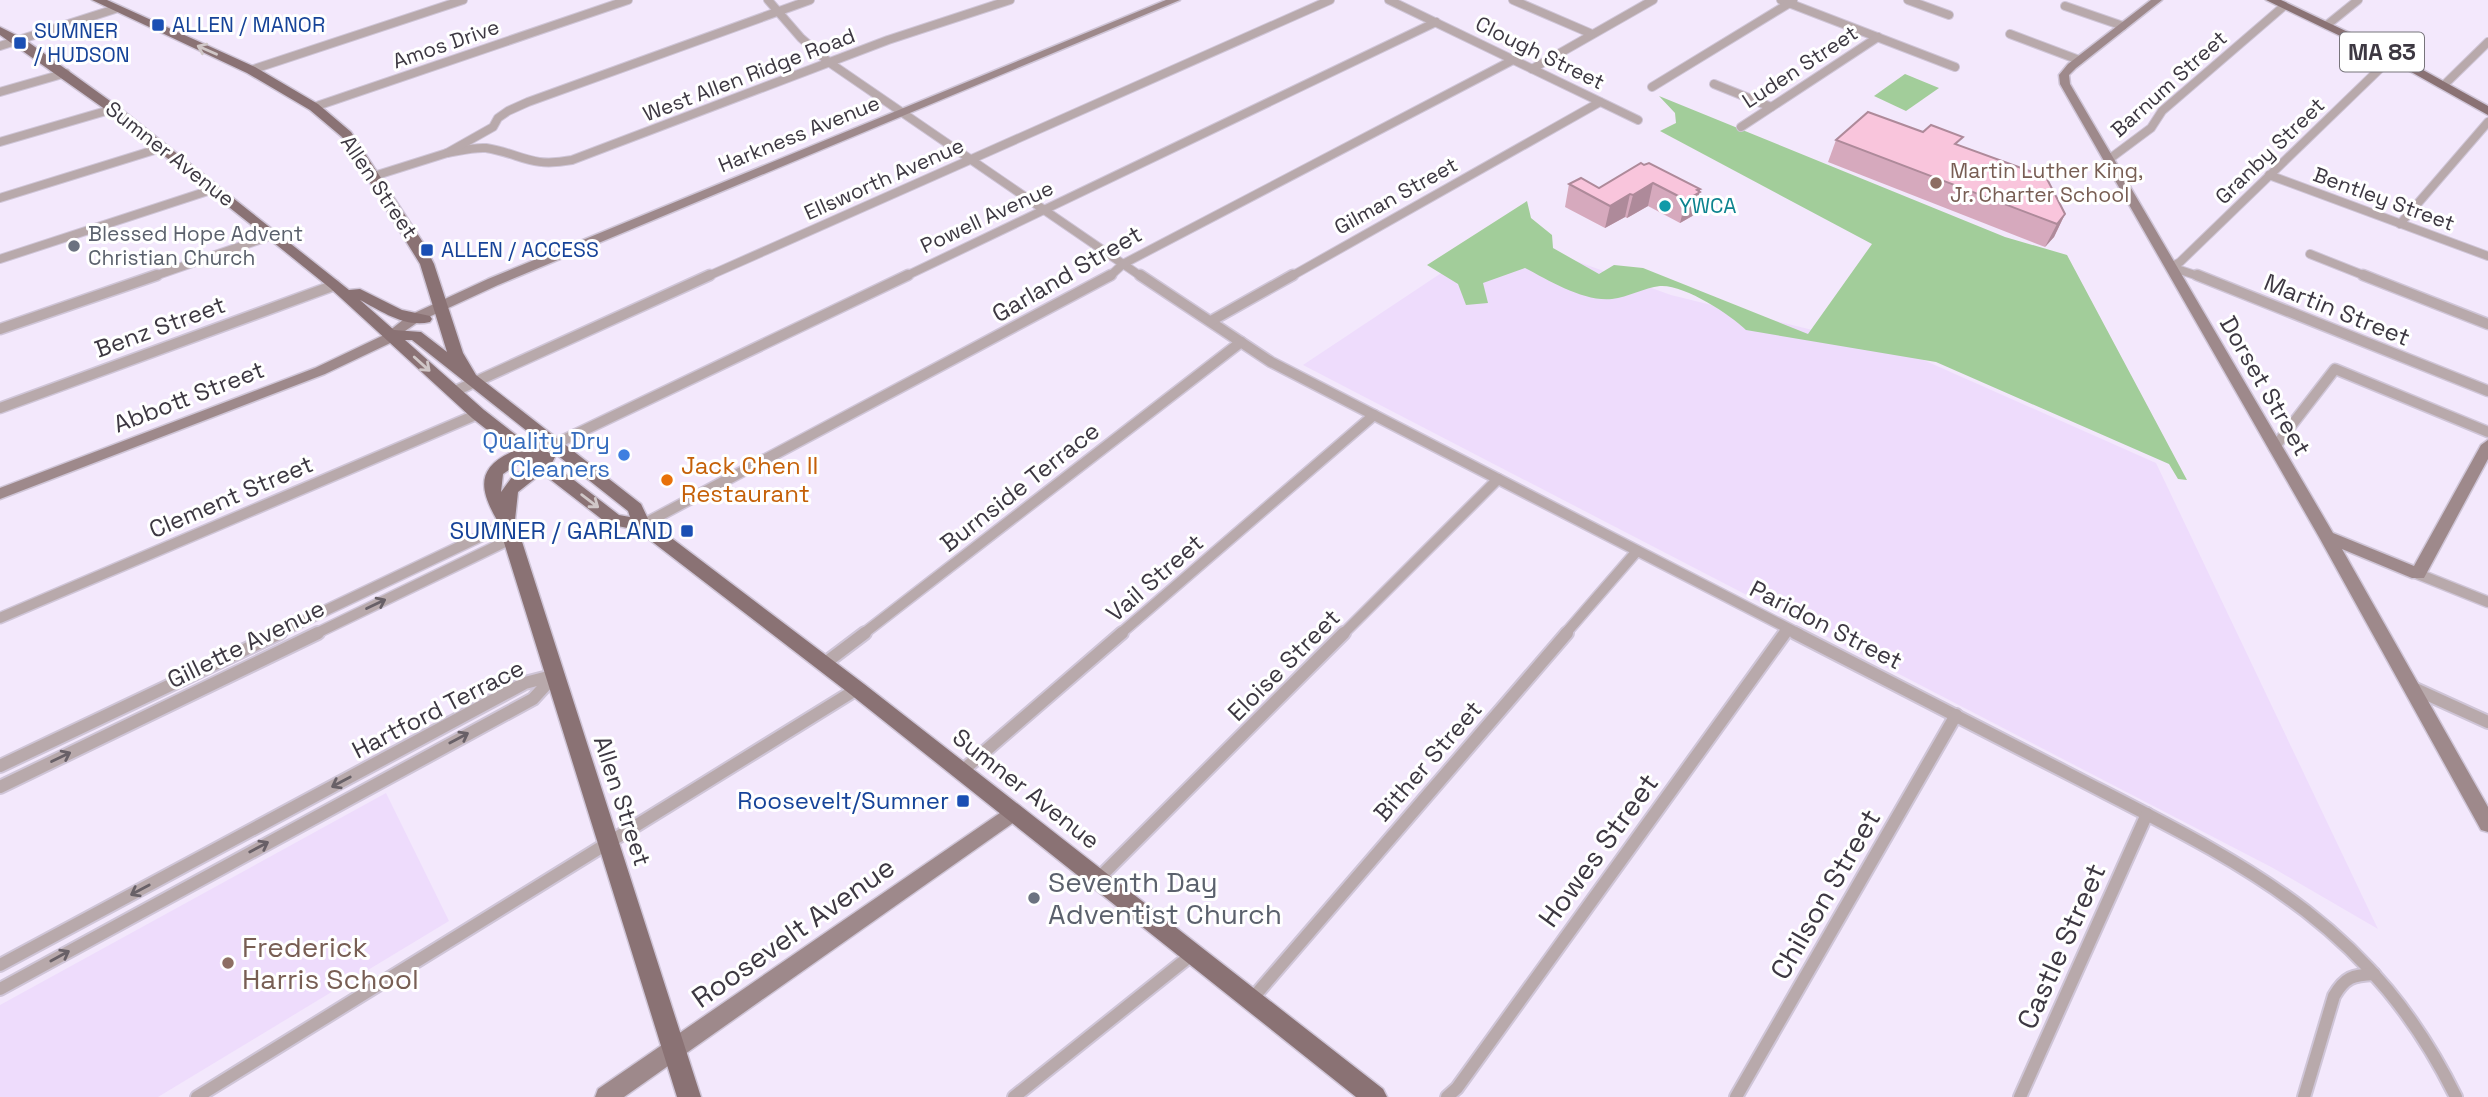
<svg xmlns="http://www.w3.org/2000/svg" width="2488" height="1097" viewBox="0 0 2488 1097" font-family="'Space Grotesk',sans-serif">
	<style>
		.built { fill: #eedcfc }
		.green { fill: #a2cd9a }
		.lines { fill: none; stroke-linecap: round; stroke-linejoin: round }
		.street-far2-casing { stroke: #cfc5d7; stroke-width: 10 }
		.street-far1-casing { stroke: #cfc5d7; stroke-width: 13 }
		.street-casing { stroke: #cfc5d7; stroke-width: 16 }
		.secondary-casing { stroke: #cfc5d7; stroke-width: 3 }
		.primary-casing { stroke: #cfc5d7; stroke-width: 3 }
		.street-far2 { stroke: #b8a9ab; stroke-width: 8 }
		.street-far1 { stroke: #b8a9ab; stroke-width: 10 }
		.street { stroke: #b8a9ab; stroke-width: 12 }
		.secondary { fill: #9e898b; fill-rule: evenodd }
		.primary { fill: #8a7274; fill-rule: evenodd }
		.wall { fill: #d6a9bd }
		.shaded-wall { fill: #ae8a9a }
		.building { fill: #f9c5dc; stroke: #ae8a9a; stroke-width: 2 }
		.oneway { stroke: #d0c7c7 }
		.oneway2 { stroke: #686067 }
		.transit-dot { fill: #1a4fb4; stroke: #fff; stroke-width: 2.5 }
		.education-dot { fill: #8d6e63; stroke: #fff; stroke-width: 2.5 }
		.culture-dot { fill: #0f9aa8; stroke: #fff; stroke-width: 2.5 }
		.worship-dot { fill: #6b7280; stroke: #fff; stroke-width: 2.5 }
		.shop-dot { fill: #3f7fe0; stroke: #fff; stroke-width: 2.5 }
		.food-dot { fill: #e8710a; stroke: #fff; stroke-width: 2.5 }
		.labels { text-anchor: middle; stroke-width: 6; stroke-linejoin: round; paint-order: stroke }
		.far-transit-label { font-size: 21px; fill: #164399; stroke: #fff; text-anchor: start }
		.far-street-label { font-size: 21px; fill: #3d3842; stroke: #fff }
		.far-education-label { font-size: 21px; fill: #785e54; stroke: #fff; text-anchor: start }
		.far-culture-label { font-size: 21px; fill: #0d838f; stroke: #fff; text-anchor: start }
		.far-worship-label { font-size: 21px; fill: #5b616d; stroke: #fff; text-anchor: start }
		.shield { fill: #fff; stroke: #77747b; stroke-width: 2 }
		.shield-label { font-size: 23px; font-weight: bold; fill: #3d3842 }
		.street-label { font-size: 24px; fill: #3d3842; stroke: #fff }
		.shop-label { font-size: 24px; fill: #366cbe; stroke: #fff; text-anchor: end }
		.food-label { font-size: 24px; fill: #c56008; stroke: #fff; text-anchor: start }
		.transit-label { font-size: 24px; fill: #164399; stroke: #fff; text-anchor: end }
		.near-street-label { font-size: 28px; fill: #3d3842; stroke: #fff }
		.near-worship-label { font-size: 28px; fill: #5b616d; stroke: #fff; text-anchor: start }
		.near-education-label { font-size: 28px; fill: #785e54; stroke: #fff; text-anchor: start }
	</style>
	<rect width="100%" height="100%" fill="#f3e8fc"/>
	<g class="built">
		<polygon points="1500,234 1671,295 1910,354 2156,463 2378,929 2273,868 1303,365"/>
		<polygon points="386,793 449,921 158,1097 0,1097 0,1005"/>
	</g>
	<g class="green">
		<polygon points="1905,74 1939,88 1906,111 1874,96"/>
		<path d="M1659 96 2005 237 2067 255 2187 480 2178 479 2169 464 1936 362 1746 330C1730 314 1683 284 1660 286 1644 288 1628 297 1612 299 1584 302 1550 281 1525 268L1483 283 1488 303 1466 305 1458 284 1427 265 1527 201 1531 218 1552 235 1553 248 1599 274 1614 265 1643 268 1808 334 1872 244 1660 131 1676 123 1675 113Z"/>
	</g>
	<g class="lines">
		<g class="street-far2-casing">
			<g id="street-far2">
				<polyline points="768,0 801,38 830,63 1142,277"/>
				<polyline points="1389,0 1638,120"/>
				<polyline points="1513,0 1592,34"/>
				<polyline points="1781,0 1955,67"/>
				<polyline points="1908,0 1949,15"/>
				<polyline points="2065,6 2123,26"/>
				<polyline points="2327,25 2358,0"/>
				<polyline points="2010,34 2079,60"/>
				<polyline points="0,46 115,9"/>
				<polyline points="1532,69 1653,0"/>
				<polyline points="251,70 463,0"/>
				<polyline points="1714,84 1771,107"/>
				<polyline points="2444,85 2488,42"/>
				<polyline points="1652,87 1793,1"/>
				<polyline points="0,92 66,73"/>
				<polyline points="314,107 628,0"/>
				<polyline points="1741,127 1878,37"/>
				<polyline points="0,142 113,109"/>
				<path d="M447 153C459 151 474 147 486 148 523 154 529 168 572 160L888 40 1010 0"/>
				<polyline points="2108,160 2151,128 2162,111 2284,6"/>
				<polyline points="2269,175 2488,256"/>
				<polyline points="374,176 447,153 493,127 498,118 508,111 528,102 810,0"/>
				<polyline points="0,198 161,148"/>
				<polyline points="2400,224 2488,122"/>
				<polyline points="2310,254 2368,277"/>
				<polyline points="0,259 214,189"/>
				<polyline points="2171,267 2201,277"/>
				<polyline points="2171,267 2180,262 2392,57"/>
				<polyline points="152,277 273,235"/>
				<polyline points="706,277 1330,0"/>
				<polyline points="904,277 1436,22"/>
				<polyline points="1109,277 1123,264 1513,60"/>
				<polyline points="1290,277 1600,102"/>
			</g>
		</g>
		<g class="street-far1-casing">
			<g id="street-far1">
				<polyline points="1140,275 1271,362 1799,634"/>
				<polyline points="2197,275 2488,391"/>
				<polyline points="2363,275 2488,324"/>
				<polyline points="1211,321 1293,275"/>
				<polyline points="0,329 157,275"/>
				<polyline points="453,392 710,275"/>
				<polyline points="0,408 335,285"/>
				<polyline points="553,445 908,275"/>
				<polyline points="2274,448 2335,369 2488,432"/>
				<polyline points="642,525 1111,275"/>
				<polyline points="2418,574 2488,602"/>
				<polyline points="0,618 478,414"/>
				<polyline points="276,634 507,524"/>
				<polyline points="315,634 511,539"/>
				<polyline points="863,634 1241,342"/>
				<polyline points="1120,634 1374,415"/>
				<polyline points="1343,634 1498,479"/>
				<polyline points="1565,634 1637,551"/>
				<polyline points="1784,634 1787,630"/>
			</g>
		</g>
		<g class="street-casing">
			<g id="street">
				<path d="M1795 633C1887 680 1978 727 2069 774 2237 861 2368 918 2456 1097"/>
				<polyline points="824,664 865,633"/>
				<polyline points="2411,687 2488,722"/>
				<polyline points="0,766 280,633"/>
				<polyline points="961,772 1122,633"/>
				<polyline points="0,787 318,633"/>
				<polyline points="1098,879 1344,633"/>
				<polyline points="0,965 525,683 552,676"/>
				<polyline points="0,989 533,699 555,675"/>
				<polyline points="1252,999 1567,633"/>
				<polyline points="197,1097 857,689"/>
				<polyline points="1014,1097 1194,953"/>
				<polyline points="1447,1097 1457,1088 1785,633"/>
				<polyline points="1736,1097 1956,715"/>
				<polyline points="2020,1097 2147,814"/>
				<path d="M2304 1097 2334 996C2345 977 2353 975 2374 974"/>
			</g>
		</g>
		<g class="secondary-casing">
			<g id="secondary">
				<polygon points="1166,0 1180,0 498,285 418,322 405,331 405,336 325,374 0,499 0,488 315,368 384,335 408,316 488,279"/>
				<polygon points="2151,0 2162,0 2076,68 2069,75 2070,84 2333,533 2414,566 2481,445 2488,440 2488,459 2424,578 2412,578 2342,549 2488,807 2488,832 2481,830 2319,537 2060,84 2059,75 2068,64"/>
				<polygon points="1013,804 1020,806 1022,812 1020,818 624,1097 595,1097 598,1089"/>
			</g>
		</g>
		<g class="primary-casing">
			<g id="primary">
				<path d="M92 0H107L255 67 318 104 351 132 424 244 434 264 463 353 476 375 641 504 649 521 864 684 1383 1089 1387 1097H1356L850 694 637 530 608 524 542 473 518 492 515 520 701 1097H677L497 520C479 489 476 467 514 451L472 418 330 288 268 238 109 112 0 35V27L24 39 117 106 349 290 360 289 402 310 430 316 432 319 430 322C405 328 381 311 360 300L394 330 421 332 447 352 420 264 342 137 310 110 247 73ZM405 340H412L541 442 529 445 484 410ZM552 451 628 511 630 517 619 515 552 463 555 457 548 452ZM525 459 531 464 512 477 501 492 503 474Z"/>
				<polygon points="2266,0 2281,0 2396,55 2488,106 2488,115 2388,59"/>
			</g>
		</g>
		<use href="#street-far2" class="street-far2"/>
		<use href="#street-far1" class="street-far1"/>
		<use href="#street" class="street"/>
		<use href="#secondary" class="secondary"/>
		<use href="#primary" class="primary"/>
	</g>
	<g class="wall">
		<polygon points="1836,140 1959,145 2065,214 2054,237 2045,247 1828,162"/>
		<polygon points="1641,163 1700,189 1694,215 1680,223 1648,206 1627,218 1625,217 1605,228 1565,207 1569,184 1599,188"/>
	</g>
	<g class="shaded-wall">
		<polygon points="1653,183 1648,206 1627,218 1633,195"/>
		<polygon points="1700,189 1694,215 1680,223 1686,200"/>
		<polygon points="1630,194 1625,217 1605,228 1610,206"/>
		<polygon points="2065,214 2054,237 2045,247 2057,224"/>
	</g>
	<g class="building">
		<polygon points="1868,112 1923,132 1931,125 1963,137 1955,144 2046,177 2065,214 2057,224 1836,140"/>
		<polygon points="1641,163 1644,165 1649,163 1700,189 1697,190 1700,192 1686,200 1653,183 1633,195 1630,194 1610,206 1569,184 1581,178 1599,188"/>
	</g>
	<defs><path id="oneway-shaft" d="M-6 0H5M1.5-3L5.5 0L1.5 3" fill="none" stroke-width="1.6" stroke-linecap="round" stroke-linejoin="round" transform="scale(1.75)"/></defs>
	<g class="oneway">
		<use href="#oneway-shaft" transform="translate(207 50) rotate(-156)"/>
		<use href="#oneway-shaft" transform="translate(422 364) rotate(42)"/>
		<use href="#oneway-shaft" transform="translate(590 501) rotate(37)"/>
	</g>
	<g class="oneway2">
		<use href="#oneway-shaft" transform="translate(376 604) rotate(-26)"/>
		<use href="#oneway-shaft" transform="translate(459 738) rotate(-28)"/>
		<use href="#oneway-shaft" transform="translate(61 757) rotate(-26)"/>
		<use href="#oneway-shaft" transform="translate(341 782) rotate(152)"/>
		<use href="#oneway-shaft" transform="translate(259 847) rotate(-28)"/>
		<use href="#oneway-shaft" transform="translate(140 890) rotate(152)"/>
		<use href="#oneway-shaft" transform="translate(60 956) rotate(-29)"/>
	</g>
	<g class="transit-dot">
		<rect x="151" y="18" width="14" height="14" rx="3.5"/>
		<rect x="13" y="36" width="14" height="14" rx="3.5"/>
		<rect x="420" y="243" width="14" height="14" rx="3.5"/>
		<rect x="680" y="524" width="14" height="14" rx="3.5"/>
		<rect x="956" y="794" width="14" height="14" rx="3.5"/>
	</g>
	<g class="education-dot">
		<circle cx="1936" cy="183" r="7"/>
		<circle cx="228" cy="963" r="7"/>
	</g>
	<circle class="culture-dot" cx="1665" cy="206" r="7"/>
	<g class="worship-dot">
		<circle cx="74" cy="246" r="7"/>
		<circle cx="1034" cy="898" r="7"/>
	</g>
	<circle class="shop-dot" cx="624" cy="455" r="7"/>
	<circle class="food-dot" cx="667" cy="480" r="7"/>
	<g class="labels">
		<g class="far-transit-label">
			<text x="172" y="32">ALLEN / MANOR</text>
			<text x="34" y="38">SUMNER<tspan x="34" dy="24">/ HUDSON</tspan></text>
			<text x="441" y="257">ALLEN / ACCESS</text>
		</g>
		<g class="far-street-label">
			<text transform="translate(446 44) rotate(-19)" y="7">Amos Drive</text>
			<text transform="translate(1540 53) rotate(26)" y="7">Clough Street</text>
			<text transform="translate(1800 67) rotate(-33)" y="7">Luden Street</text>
			<text transform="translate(749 75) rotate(-21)" y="7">West Allen Ridge Road</text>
			<text transform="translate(2169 84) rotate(-42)" y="7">Barnum Street</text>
			<text transform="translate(799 134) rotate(-22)" y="7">Harkness Avenue</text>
			<text transform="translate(2270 151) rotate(-44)" y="7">Granby Street</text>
			<text transform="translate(170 154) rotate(38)" y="7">Sumner Avenue</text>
			<text transform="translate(884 179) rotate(-24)" y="7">Ellsworth Avenue</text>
			<text transform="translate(379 187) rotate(56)" y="7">Allen Street</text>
			<text transform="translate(1396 196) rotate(-29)" y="7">Gilman Street</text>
			<text transform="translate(2384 199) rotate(20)" y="7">Bentley Street</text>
			<text transform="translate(987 217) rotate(-25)" y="7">Powell Avenue</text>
		</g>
		<g class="far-education-label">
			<text x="1950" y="178">Martin Luther King,<tspan x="1950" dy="24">Jr. Charter School</tspan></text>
		</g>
		<g class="far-culture-label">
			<text x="1679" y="213">YWCA</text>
		</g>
		<g class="far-worship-label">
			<text x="88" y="241">Blessed Hope Advent<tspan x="88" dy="24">Christian Church</tspan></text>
		</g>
		<rect class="shield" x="2340" y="32.5" width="84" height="39" rx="5"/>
		<g class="shield-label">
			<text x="2382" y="60">MA 83</text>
		</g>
		<g class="street-label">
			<text transform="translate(1067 274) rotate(-30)" y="8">Garland Street</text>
			<text transform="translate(2337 310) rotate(22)" y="8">Martin Street</text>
			<text transform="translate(160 327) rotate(-20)" y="8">Benz Street</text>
			<text transform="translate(2265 386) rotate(60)" y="8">Dorset Street</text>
			<text transform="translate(189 397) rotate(-21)" y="8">Abbott Street</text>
			<text transform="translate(1020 487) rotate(-38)" y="8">Burnside Terrace</text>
			<text transform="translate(231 497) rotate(-23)" y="8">Clement Street</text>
			<text transform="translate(1155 578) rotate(-41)" y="8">Vail Street</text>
			<text transform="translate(1826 625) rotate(27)" y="8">Paridon Street</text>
			<text transform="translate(246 644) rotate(-26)" y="8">Gillette Avenue</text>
			<text transform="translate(1284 665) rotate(-45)" y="8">Eloise Street</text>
			<text transform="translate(438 709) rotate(-27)" y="8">Hartford Terrace</text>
			<text transform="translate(1428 761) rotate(-49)" y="8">Bither Street</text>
			<text transform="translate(1026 789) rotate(38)" y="8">Sumner Avenue</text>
			<text transform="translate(622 801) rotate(72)" y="8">Allen Street</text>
		</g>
		<g class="shop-label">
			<text x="610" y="449">Quality Dry<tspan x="610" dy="28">Cleaners</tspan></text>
		</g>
		<g class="food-label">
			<text x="681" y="474">Jack Chen II<tspan x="681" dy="28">Restaurant</tspan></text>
		</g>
		<g class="transit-label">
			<text x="673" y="539">SUMNER / GARLAND</text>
			<text x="949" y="809">Roosevelt/Sumner</text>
		</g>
		<g class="near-street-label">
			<text transform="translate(1598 850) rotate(-54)" y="10">Howes Street</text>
			<text transform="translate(1825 894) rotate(-60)" y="10">Chilson Street</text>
			<text transform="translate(793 932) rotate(-35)" y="10">Roosevelt Avenue</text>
			<text transform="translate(2061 946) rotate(-66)" y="10">Castle Street</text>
		</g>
		<g class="near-worship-label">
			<text x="1048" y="892">Seventh Day<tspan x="1048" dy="32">Adventist Church</tspan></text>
		</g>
		<g class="near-education-label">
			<text x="242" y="957">Frederick<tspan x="242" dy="32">Harris School</tspan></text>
		</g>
	</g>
</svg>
